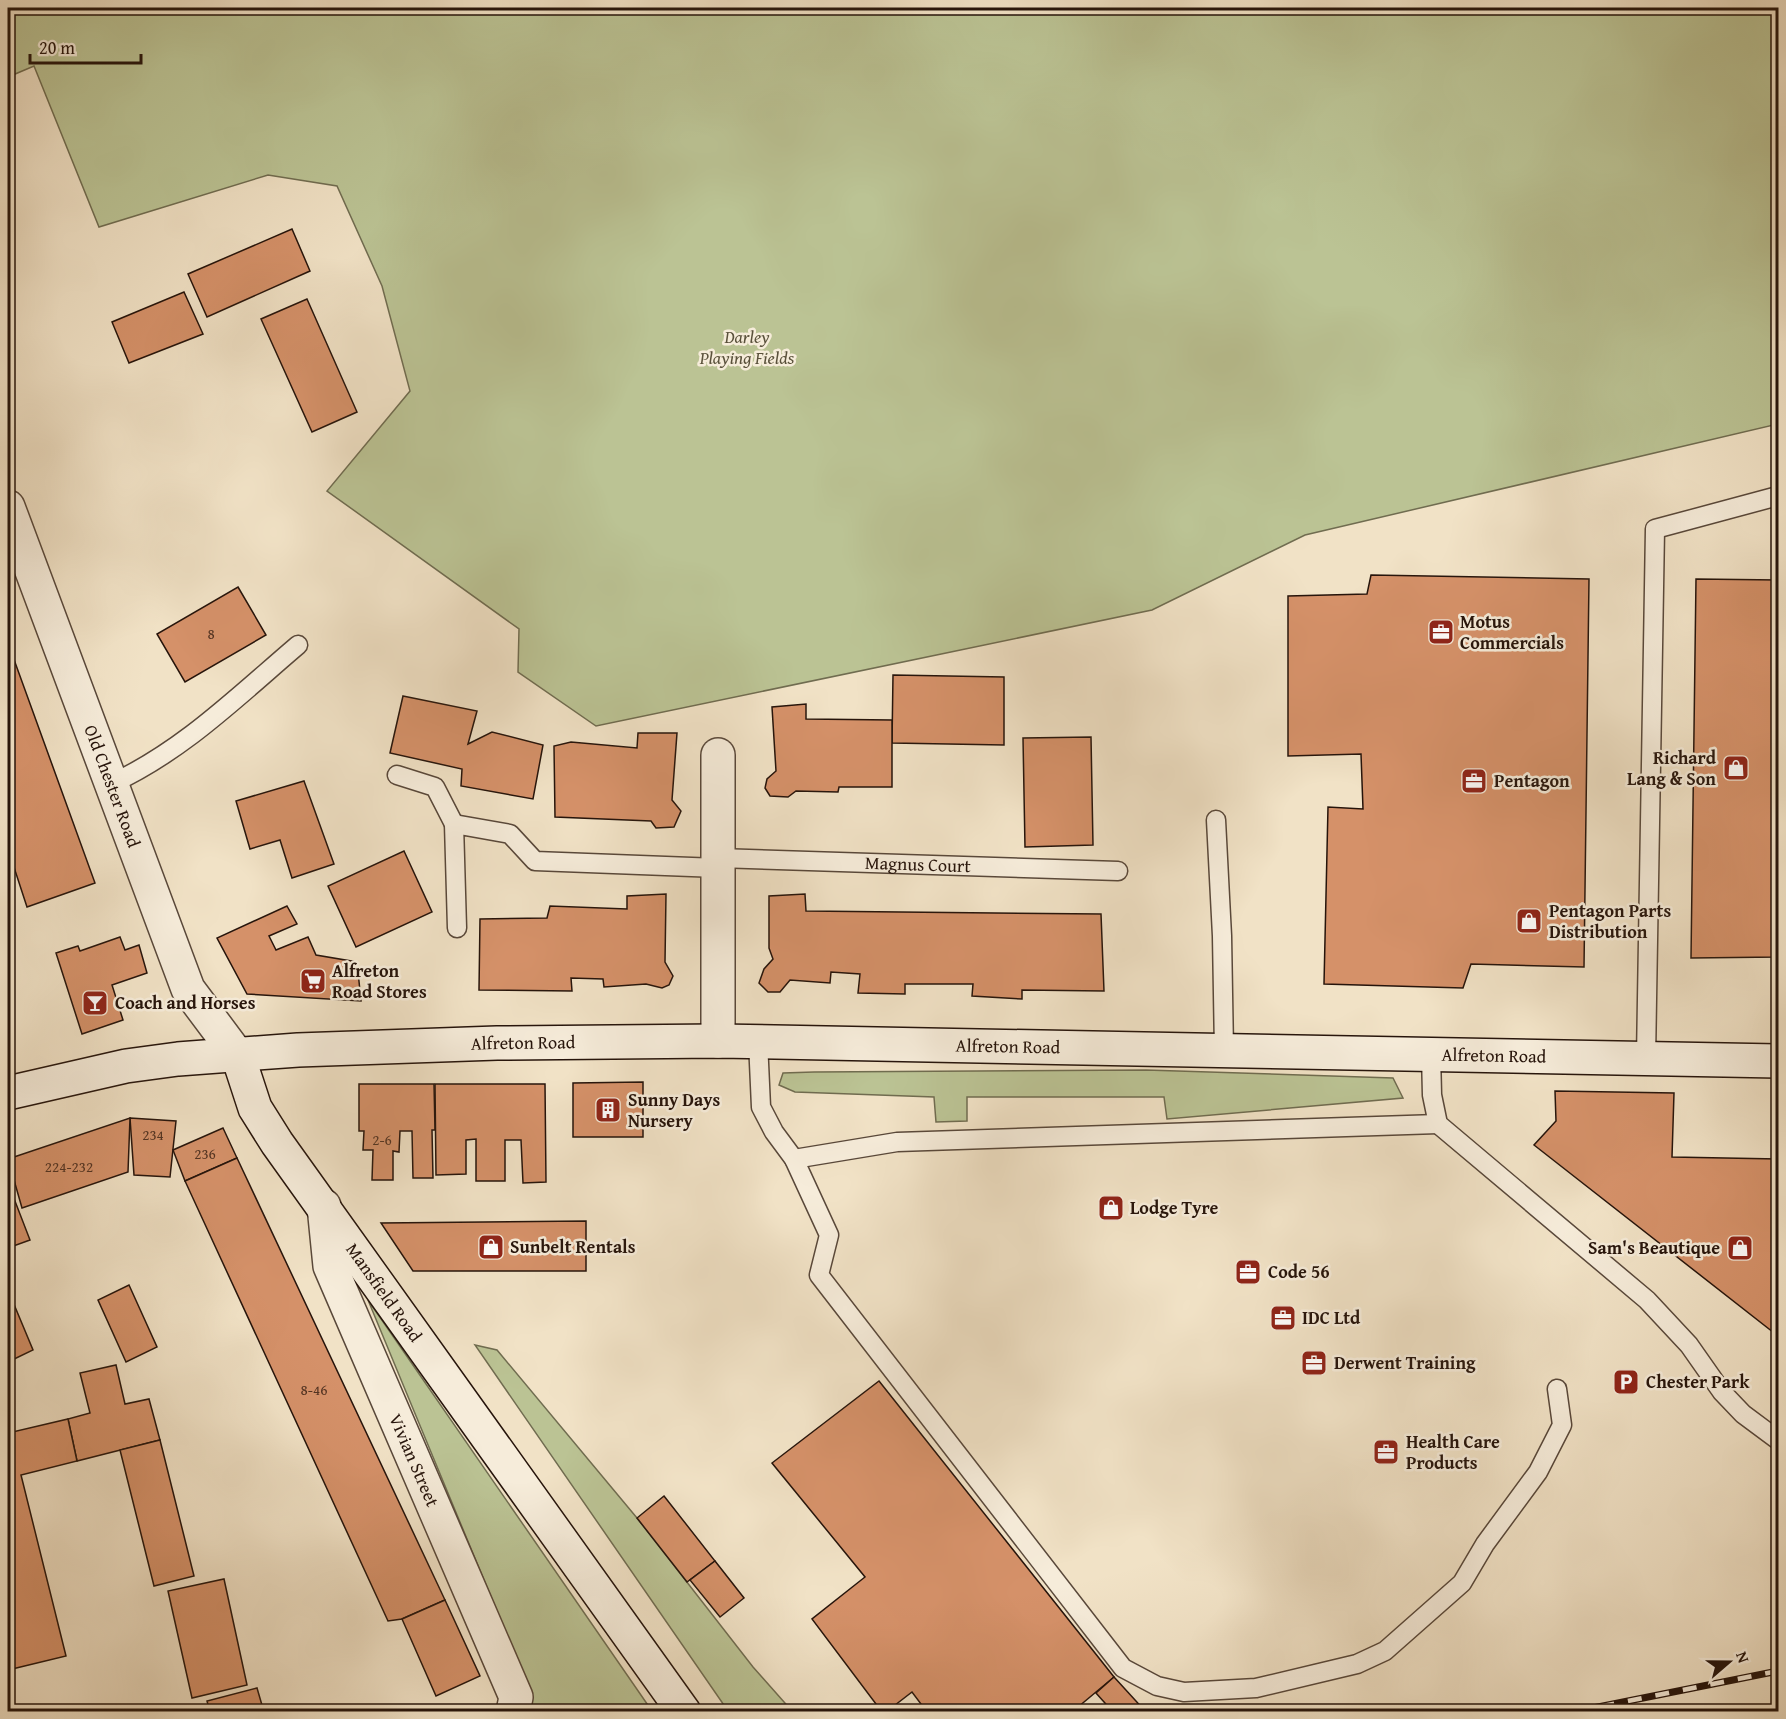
<svg xmlns="http://www.w3.org/2000/svg" width="1786" height="1719" viewBox="0 0 1786 1719" font-family="'Gentium Book Plus',serif">
	<style>
		.green { fill: #bbc394; stroke: #706c50; stroke-width: 1.5 }
		.building { fill: #d59169; stroke: #26140b; stroke-width: 1.5 }
		.lines { fill: none; stroke-linecap: round; stroke-linejoin: round }
		.lane-casing { stroke: #59483a; stroke-width: 21 }
		.street-casing { stroke: #59483a; stroke-width: 36 }
		.secondary-casing { stroke: #26140b; stroke-width: 36 }
		.lane { stroke: #f6ecda; stroke-width: 18 }
		.street { stroke: #f6ecda; stroke-width: 33 }
		.secondary { stroke: #f6ecda; stroke-width: 33 }
		.rail-casing { stroke: #26140b; stroke-width: 7 }
		.rail { stroke: #f6ecda; stroke-width: 4.5; stroke-dasharray: 14; stroke-linecap: butt }
		.labels { text-anchor: middle; stroke-width: 5; stroke-linejoin: round; paint-order: stroke }
		.number-label { font-size: 15px; fill: #523322 }
		.park-label { font-size: 18px; font-style: italic; fill: #5a513b; stroke: #f6ecda }
		.poi-label { font-size: 18px; font-weight: bold; fill: #26140b; stroke: #f6ecda; text-anchor: start }
		.street-label { font-size: 18px; fill: #26140b; stroke: #f6ecda }
	</style>
	<rect width="100%" height="100%" fill="#f1e2c6"/>
	<filter id="stains"><feTurbulence type="fractalNoise" baseFrequency=".00333" numOctaves="4"/><feColorMatrix values="0 0 0 0 .2 0 0 0 0 .09 0 0 0 0 .02 0 0 0 .5 -.17"/></filter>
	<radialGradient id="worn" r=".72"><stop offset=".6" stop-color="#630" stop-opacity="0"/><stop offset="1" stop-color="#630" stop-opacity=".3"/></radialGradient>
	<g class="green">
		<polygon points="8,8 1778,8 1778,424 1305,535 1152,610 596,726 518,672 519,629 327,491 410,391 382,286 337,186 268,175 99,227 34,66 8,77"/>
		<polygon points="1146,1070 1393,1078 1403,1098 1167,1119 1164,1097 967,1097 967,1121 936,1122 934,1097 795,1092 779,1085 783,1073 814,1072"/>
		<polygon points="368,1300 652,1711 529,1711 532,1696"/>
		<polygon points="475,1345 497,1350 637,1518 753,1667 792,1711 728,1711"/>
	</g>
	<g class="building">
		<polygon points="292,229 310,271 207,317 188,274"/>
		<polygon points="184,292 203,334 129,363 112,322"/>
		<polygon points="307,299 357,412 312,432 261,319"/>
		<polygon points="1371,575 1589,579 1584,967 1471,964 1463,988 1324,984 1328,807 1363,809 1361,754 1288,756 1288,596 1367,594"/>
		<polygon points="1696,579 1778,580 1778,957 1691,958"/>
		<polygon points="238,587 266,635 185,682 157,634"/>
		<polygon points="8,643 95,883 27,907 8,849"/>
		<polygon points="893,675 1004,677 1004,745 892,743"/>
		<polygon points="403,696 477,711 468,744 492,732 543,745 533,799 461,786 462,769 390,753"/>
		<polygon points="806,704 806,719 892,720 892,787 839,787 838,792 796,791 788,797 770,796 765,788 767,779 776,771 772,707"/>
		<polygon points="638,733 677,733 672,800 681,811 674,827 656,828 651,821 555,817 554,746 571,742 637,748"/>
		<polygon points="1091,737 1093,845 1025,847 1023,738"/>
		<polygon points="304,781 334,864 292,878 280,840 250,849 236,801"/>
		<polygon points="404,851 432,912 356,947 328,886"/>
		<polygon points="666,894 665,962 673,976 669,985 662,988 646,984 604,987 603,979 571,978 572,991 479,990 480,919 547,918 550,906 627,909 627,896"/>
		<polygon points="805,894 806,911 1101,914 1104,991 1022,990 1022,999 972,996 973,984 905,984 905,994 858,993 860,974 831,972 830,983 790,980 780,992 768,992 759,983 764,969 773,959 769,948 769,896"/>
		<polygon points="287,906 297,924 269,936 276,950 308,937 316,955 357,962 361,1001 247,994 217,938"/>
		<polygon points="120,937 125,950 139,945 147,973 112,985 123,1020 82,1034 56,953 78,946 80,951"/>
		<polygon points="643,1082 643,1137 573,1137 573,1083"/>
		<polygon points="359,1084 434,1084 435,1130 432,1130 433,1178 413,1178 412,1131 400,1131 399,1152 393,1151 393,1180 372,1180 373,1150 363,1150 364,1131 359,1131"/>
		<polygon points="435,1084 545,1084 546,1182 523,1183 521,1140 505,1140 505,1181 476,1181 476,1139 466,1140 466,1174 436,1175"/>
		<polygon points="1555,1091 1674,1093 1672,1157 1778,1159 1778,1336 1534,1145 1556,1121"/>
		<polygon points="130,1118 176,1121 170,1177 134,1175"/>
		<polygon points="130,1118 128,1172 22,1208 8,1159"/>
		<polygon points="223,1128 237,1158 185,1181 173,1150"/>
		<polygon points="237,1158 445,1600 402,1619 388,1621 185,1181"/>
		<polygon points="8,1183 30,1240 8,1248"/>
		<polygon points="586,1221 586,1271 413,1271 381,1223"/>
		<polygon points="129,1285 157,1347 126,1362 98,1300"/>
		<polygon points="8,1290 33,1350 8,1362"/>
		<polygon points="116,1365 125,1404 149,1399 160,1440 77,1461 68,1419 90,1413 80,1373"/>
		<polygon points="879,1381 1114,1677 1072,1712 927,1712 912,1692 886,1712 882,1712 812,1619 865,1577 772,1463"/>
		<polygon points="68,1419 77,1461 21,1475 66,1656 8,1670 8,1616 11,1615 8,1601 8,1433"/>
		<polygon points="160,1440 194,1576 154,1586 120,1450"/>
		<polygon points="664,1496 715,1561 687,1582 637,1518"/>
		<polygon points="715,1561 744,1598 720,1617 690,1580"/>
		<polygon points="224,1579 247,1685 192,1698 168,1591"/>
		<polygon points="445,1600 480,1676 436,1696 402,1619"/>
		<polygon points="1114,1677 1146,1712 1113,1712 1096,1693"/>
		<polygon points="257,1688 264,1712 210,1712 207,1701"/>
	</g>
	<g class="lines">
		<g class="lane-casing">
			<g id="lane">
				<polyline points="397,775 435,787 454,824"/>
				<path d="M111 784C183 751 238 696 298 645"/>
				<polyline points="1216,820 1222,936 1224,1051"/>
				<path id="s1" d="M718 858 1118 871"/>
				<polyline points="457,928 454,824 510,834 535,861 718,868"/>
				<polyline points="758,1041 761,1107 774,1132 794,1159 829,1235 819,1275 1123,1668 1157,1686 1184,1692 1256,1688 1357,1664 1385,1651 1462,1583 1485,1544 1538,1472 1562,1425 1557,1389"/>
				<polyline points="1431,1054 1432,1095 1438,1124 1647,1300 1689,1345 1722,1392 1743,1414 1778,1440"/>
				<polyline points="1646,1058 1655,529 1778,496"/>
				<polyline points="794,1159 897,1142 1438,1124"/>
			</g>
		</g>
		<g class="street-casing">
			<g id="street">
				<path id="s2" d="M8 507 188 989 238 1056"/>
				<polyline points="718,755 718,1041"/>
				<path id="s3" d="M324 1206 330 1266 516 1697 513 1712"/>
			</g>
		</g>
		<g class="secondary-casing">
			<g id="secondary">
				<path id="s4" d="M238 1056 255 1108 277 1143 684 1712"/>
				<path id="s5" d="M8 1093 126 1066 178 1059 298 1050 497 1043 718 1041 1778 1061"/>
			</g>
		</g>
		<use href="#lane" class="lane"/>
		<use href="#street" class="street"/>
		<use href="#secondary" class="secondary"/>
		<g class="rail-casing">
			<polyline id="rail" points="1573,1712 1778,1671"/>
		</g>
		<use href="#rail" class="rail"/>
	</g>
	<defs>
		<g id="office-square" transform="scale(1.35)"><rect x="-9" y="-9" width="18" height="18" rx="4" fill="#8f2418" stroke="#f6ecda"/><path d="M-6-3h4V-5.5h4V-3h4V5H-6ZM-1-4.5V-3h2v-1.5ZM-6 0V1H6V0Z" fill="#fff"/></g>
		<g id="shop-square" transform="scale(1.35)"><rect x="-9" y="-9" width="18" height="18" rx="4" fill="#8f2418" stroke="#f6ecda"/><path d="M-5-2.5h2.3a2.7 3.5 0 0 1 5.4 0H5L5.5 6h-11ZM-1.5-2.5h3a1.5 2.3 0 0 0-3 0Z" fill="#fff"/></g>
		<g id="supermarket-square" transform="scale(1.35)"><rect x="-9" y="-9" width="18" height="18" rx="4" fill="#8f2418" stroke="#f6ecda"/><path d="M-6-5.5h2.5l.6 2H6L4.5 2H-2.5L-4.4-4H-6ZM-1.5 3.2a1.3 1.3 0 1 0 .1 0ZM3 3.2a1.3 1.3 0 1 0 .1 0Z" fill="#fff"/></g>
		<g id="bar-square" transform="scale(1.35)"><rect x="-9" y="-9" width="18" height="18" rx="4" fill="#8f2418" stroke="#f6ecda"/><path d="M-6-5H6L.8 .8V4.5H3.5V6h-7V4.5H-.8V.8Z" fill="#fff"/></g>
		<g id="building-square" transform="scale(1.35)"><rect x="-9" y="-9" width="18" height="18" rx="4" fill="#8f2418" stroke="#f6ecda"/><path d="M-4-6H4V6H1V3H-1V6H-4ZM-2.5-4.3h1.7v1.8h-1.7ZM.8-4.3h1.7v1.8H.8ZM-2.5-1h1.7V.8h-1.7ZM.8-1h1.7V.8H.8Z" fill="#fff"/></g>
		<g id="parking-square" transform="scale(1.35)"><rect x="-9" y="-9" width="18" height="18" rx="4" fill="#8f2418" stroke="#f6ecda"/><path d="M-3.5-5.5H1a3.5 3.5 0 0 1 0 7H-1V5.5H-3.5ZM-1-3.4V-.6H.8a1.4 1.4 0 0 0 0-2.8Z" fill="#fff"/></g>
	</defs>
	<g fill-rule="evenodd">
		<use href="#office-square" x="1441" y="632"/>
		<use href="#shop-square" x="1736" y="768"/>
		<use href="#office-square" x="1474" y="781"/>
		<use href="#shop-square" x="1529" y="921"/>
		<use href="#supermarket-square" x="313" y="981"/>
		<use href="#bar-square" x="95" y="1003"/>
		<use href="#building-square" x="608" y="1110"/>
		<use href="#shop-square" x="1111" y="1208"/>
		<use href="#shop-square" x="491" y="1247"/>
		<use href="#shop-square" x="1740" y="1248"/>
		<use href="#office-square" x="1248" y="1272"/>
		<use href="#office-square" x="1283" y="1318"/>
		<use href="#office-square" x="1314" y="1363"/>
		<use href="#parking-square" x="1626" y="1382"/>
		<use href="#office-square" x="1386" y="1452"/>
	</g>
	<g class="labels">
		<g class="number-label">
			<text x="211" y="639">8</text>
			<text x="153" y="1140">234</text>
			<text x="382" y="1145">2-6</text>
			<text x="205" y="1159">236</text>
			<text x="69" y="1172">224-232</text>
			<text x="314" y="1395">8-46</text>
		</g>
		<g class="park-label">
			<text x="747" y="343">Darley<tspan x="747" dy="21">Playing Fields</tspan></text>
		</g>
		<g class="poi-label">
			<text x="1460" y="628">Motus<tspan x="1460" dy="21">Commercials</tspan></text>
			<text x="1716" y="764" text-anchor="end">Richard<tspan x="1716" dy="21">Lang &amp; Son</tspan></text>
			<text x="1494" y="787">Pentagon</text>
			<text x="1549" y="917">Pentagon Parts<tspan x="1549" dy="21">Distribution</tspan></text>
			<text x="332" y="977">Alfreton<tspan x="332" dy="21">Road Stores</tspan></text>
			<text x="115" y="1009">Coach and Horses</text>
			<text x="628" y="1106">Sunny Days<tspan x="628" dy="21">Nursery</tspan></text>
			<text x="1130" y="1214">Lodge Tyre</text>
			<text x="510" y="1253">Sunbelt Rentals</text>
			<text x="1720" y="1254" text-anchor="end">Sam's Beautique</text>
			<text x="1268" y="1278">Code 56</text>
			<text x="1302" y="1324">IDC Ltd</text>
			<text x="1334" y="1369">Derwent Training</text>
			<text x="1646" y="1388">Chester Park</text>
			<text x="1406" y="1448">Health Care<tspan x="1406" dy="21">Products</tspan></text>
		</g>
		<g class="street-label">
			<text dy="6" stroke="none"><textPath href="#s2" startOffset="298">Old Chester Road</textPath></text>
			<text dy="6" stroke="none"><textPath href="#s1" startOffset="200">Magnus Court</textPath></text>
			<text dy="6" stroke="none"><textPath href="#s5" startOffset="519">Alfreton Road</textPath></text>
			<text dy="6" stroke="none"><textPath href="#s5" startOffset="1004">Alfreton Road</textPath></text>
			<text dy="6" stroke="none"><textPath href="#s5" startOffset="1490">Alfreton Road</textPath></text>
			<text dy="6" stroke="none"><textPath href="#s4" startOffset="280">Mansfield Road</textPath></text>
			<text dy="6" stroke="none"><textPath href="#s3" startOffset="272">Vivian Street</textPath></text>
		</g>
	</g>
	<rect width="1786" height="1719" fill="none" stroke="#f1e2c6" stroke-width="30"/>
	<rect x="9" y="9" width="1768" height="1701" fill="none" stroke="#26140b" stroke-width="3"/>
	<rect x="15" y="15" width="1756" height="1689" fill="none" stroke="#26140b" stroke-width="1.5"/>
	<g transform="translate(1729 1662) rotate(70)" stroke="#f6ecda" stroke-width="4.5" paint-order="stroke">
	<path d="M0-4.5L10 22L0 15L-10 22Z" fill="#26140b"/>
	<text y="-9" font-size="16" font-weight="bold" text-anchor="middle" fill="#26140b">N</text>
	</g>
	<path d="M30 54v9h111v-9" fill="none" stroke="#26140b" stroke-width="3"/>
	<text x="39" y="54" font-size="18" fill="#26140b" stroke="#f6ecda" stroke-width="4.5" paint-order="stroke">20 m</text>
	<rect width="100%" height="100%" filter="url(#stains)"/>
	<rect width="100%" height="100%" fill="url(#worn)"/>
</svg>
